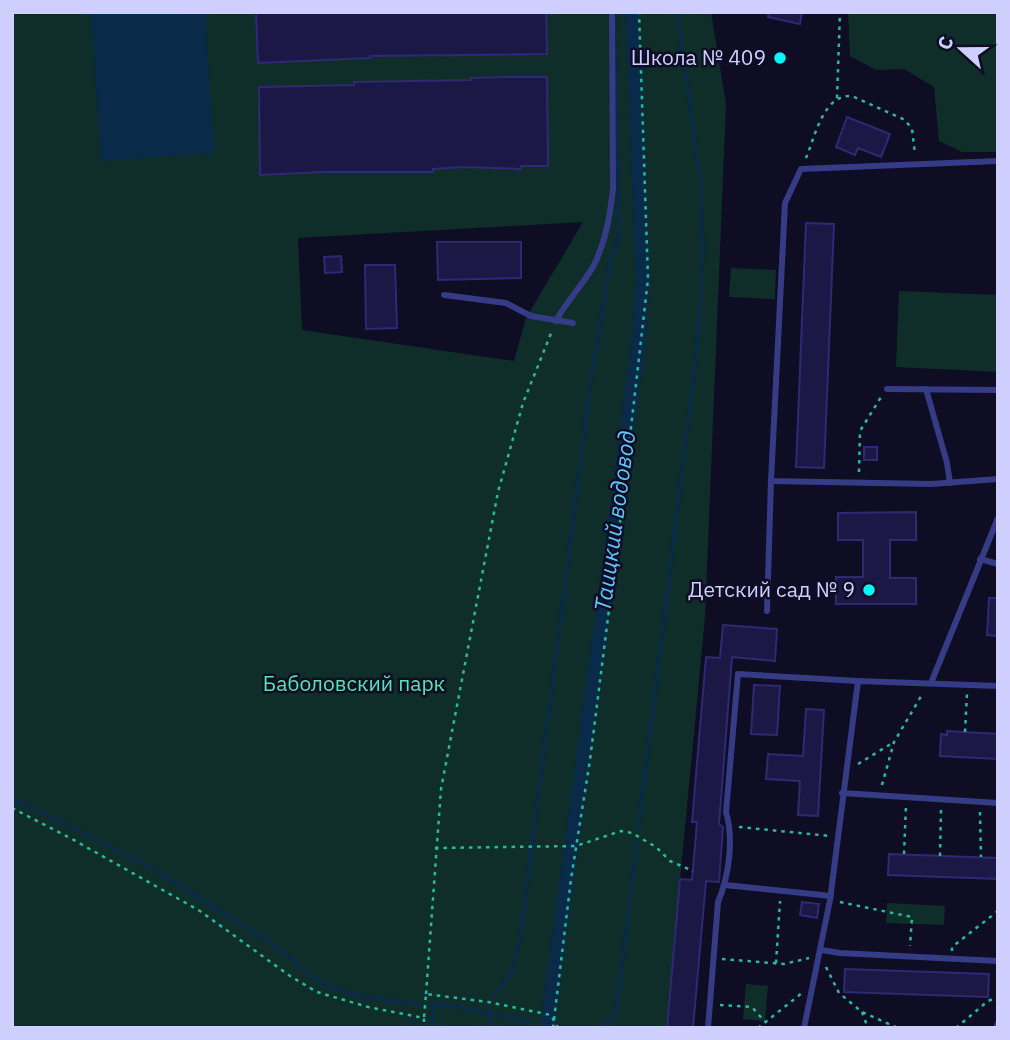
<svg xmlns="http://www.w3.org/2000/svg" width="1010" height="1040" viewBox="0 0 1010 1040" font-family="'IBM Plex Sans',sans-serif">
	<style>
		.green { fill: #0f2e29; fill-rule: evenodd }
		.water { fill: #0a2a4a }
		.lines { fill: none; stroke-linecap: round; stroke-linejoin: round }
		.stream { stroke: #0a2a4a; stroke-width: 3.5 }
		.canal { stroke: #0a2a4a; stroke-width: 14 }
		.building { fill: #1c1846; stroke: #2f2973; stroke-width: 2 }
		.path { stroke: #28baa1; stroke-width: 2.5; stroke-dasharray: 3.5 5; stroke-linecap: butt }
		.lane { stroke: #353b85; stroke-width: 6 }
		.poi-dot { fill: #00faf7; stroke: #0e0d24; stroke-width: 2.5 }
		.labels { text-anchor: middle; stroke-width: 5; stroke-linejoin: round; paint-order: stroke }
		.poi-label { font-size: 21px; fill: #cfcfff; stroke: #0e0d24; text-anchor: end }
		.park-label { font-size: 21px; fill: #55e5b1; stroke: #0e0d24 }
		.water-label { font-size: 23px; font-style: italic; fill: #5dc6ff; stroke: #0e0d24 }
	</style>
	<rect width="100%" height="100%" fill="#0e0d24"/>
	<g class="green">
		<path d="M12 12H711L726 104 705 617 666 1028H12ZM583 222 526 318 514 361 302 330 298 238Z"/>
		<polygon points="848,12 998,12 998,152 962,152 939,141 934,87 904,69 876,70 850,56"/>
		<polygon points="731,268 776,270 775,299 729,297"/>
		<polygon points="899,291 998,295 998,372 896,367"/>
		<polygon points="887,903 945,906 944,925 886,923"/>
		<polygon points="746,984 768,986 765,1021 743,1019"/>
	</g>
	<polygon class="water" points="91,12 205,12 214,153 101,161"/>
	<g class="lines">
		<g class="stream">
			<path d="M12 799C63 822 117 848 164 876 200 898 237 921 272 944 295 960 310 979 337 989 364 998 393 1002 421 1004"/>
			<polyline points="638,829 697,349 703,253 701,186 677,12"/>
			<polyline points="493,996 512,972 520,939 590,385 610,262 619,237 615,12"/>
			<polyline points="430,1004 459,1007 530,1022"/>
			<polyline points="490,1008 489,1014 491,1028"/>
			<polyline points="412,1022 412,1028"/>
			<polyline points="432,1028 433,1004"/>
			<polyline points="601,1028 616,1012 637,843"/>
		</g>
		<polyline class="canal" points="547,1028 639,341 643,278 632,12"/>
	</g>
	<g class="building">
		<polygon points="256,12 546,12 547,54 370,56 370,58 258,63"/>
		<polygon points="769,12 802,12 800,24 768,17"/>
		<polygon points="502,77 547,77 548,166 521,166 521,169 463,167 433,169 433,172 323,172 260,175 259,87 354,85 354,82 471,80 471,78"/>
		<polygon points="847,117 890,134 881,157 858,148 855,155 836,147"/>
		<polygon points="806,223 834,224 824,468 796,467"/>
		<polygon points="437,242 521,242 521,278 438,280"/>
		<polygon points="341,256 342,272 325,273 324,257"/>
		<polygon points="365,265 395,265 397,328 366,329"/>
		<rect x="864" y="447" width="13" height="13"/>
		<polygon points="916,512 916,540 890,540 890,578 916,578 916,604 836,604 836,577 863,577 863,540 838,540 838,513"/>
		<polygon points="989,598 998,598 998,636 987,635"/>
		<polygon points="723,625 777,629 775,661 732,657 719,824 723,827 719,882 706,881 693,1028 667,1028 680,879 692,880 697,822 692,822 706,657 720,658"/>
		<polygon points="754,685 780,686 777,735 751,734"/>
		<polygon points="806,709 824,710 818,816 798,815 800,781 766,779 768,754 803,756"/>
		<polygon points="947,731 998,734 998,759 940,756 941,734 947,735"/>
		<polygon points="889,854 998,858 998,879 888,875"/>
		<polygon points="802,902 819,904 817,918 800,915"/>
		<polygon points="845,969 989,974 988,997 844,992"/>
	</g>
	<g class="lines">
		<g class="path">
			<polyline points="837,98 840,12"/>
			<path d="M806 158C815 137 823 94 852 96L905 120 912 129 915 154"/>
			<polyline points="859,472 860,431 881,397"/>
			<polyline points="965,732 967,694"/>
			<polyline points="858,764 894,742"/>
			<polyline points="882,785 894,742 923,693"/>
			<polyline points="12,808 72,839 200,911 290,976 317,992 368,1007 424,1018 424,1028"/>
			<polyline points="980,812 981,857"/>
			<polyline points="739,827 830,836"/>
			<polyline points="435,848 576,846 621,831 632,833 656,847 670,861 693,871"/>
			<polyline points="904,854 906,805"/>
			<polyline points="940,856 941,810"/>
			<polyline points="840,902 912,917 910,946"/>
			<polyline points="952,951 952,947 998,911"/>
			<polyline points="722,959 784,964 809,958"/>
			<polyline points="776,963 780,901"/>
			<polyline points="826,967 839,993 862,1012 898,1028"/>
			<polyline points="426,994 441,789 498,492 523,403 552,331"/>
			<polyline points="720,1005 752,1007 765,1022"/>
			<polyline points="862,1012 868,1028"/>
			<polyline points="424,1017 426,994 488,1002 551,1015 558,1028"/>
			<polyline points="553,1028 571,879 590,760 621,515 648,279 639,12"/>
			<polyline points="758,1028 802,993"/>
			<polyline points="956,1028 988,1001 998,997"/>
		</g>
		<g class="lane">
			<polyline points="998,161 801,169 785,203 771,481 931,484 998,479"/>
			<polyline points="444,295 506,303 531,316 573,323"/>
			<path d="M556 321C567 300 583 285 594 265 606 241 610 215 613 189L612 12"/>
			<polyline points="887,389 998,390"/>
			<polyline points="926,389 947,463 950,483"/>
			<polyline points="980,559 998,564"/>
			<polyline points="767,611 771,481"/>
			<polyline points="931,683 998,518"/>
			<polyline points="842,793 998,803"/>
			<polyline points="725,885 831,896"/>
			<polyline points="821,950 840,953 998,961"/>
			<path d="M708 1028 718 902C729 876 734 839 726 812L738 674 858 681"/>
			<polyline points="804,1028 830,900 858,681 998,686"/>
			<polyline points="996,1028 998,1023"/>
		</g>
	</g>
	<g class="poi-dot">
		<circle cx="780" cy="58" r="7"/>
		<circle cx="869" cy="590" r="7"/>
	</g>
	<g class="labels">
		<g class="poi-label">
			<text x="766" y="65">Школа № 409</text>
			<text x="855" y="597">Детский сад № 9</text>
		</g>
		<g class="park-label">
			<text x="354" y="691">Баболовский парк</text>
		</g>
		<g class="water-label">
			<text transform="translate(615 521) rotate(-82)" y="8">Таицкий водовод</text>
		</g>
	</g>
	<rect width="1010" height="1040" fill="none" stroke="#cfcfff" stroke-width="28"/>
	<g transform="translate(961 49) rotate(291)" stroke="#0e0d24" stroke-width="5" paint-order="stroke">
	<path d="M0-5L12 26L0 18L-12 26Z" fill="#cfcfff"/>
	<text y="-10" font-size="19" font-weight="bold" text-anchor="middle" fill="#cfcfff">С</text>
	</g>
</svg>
